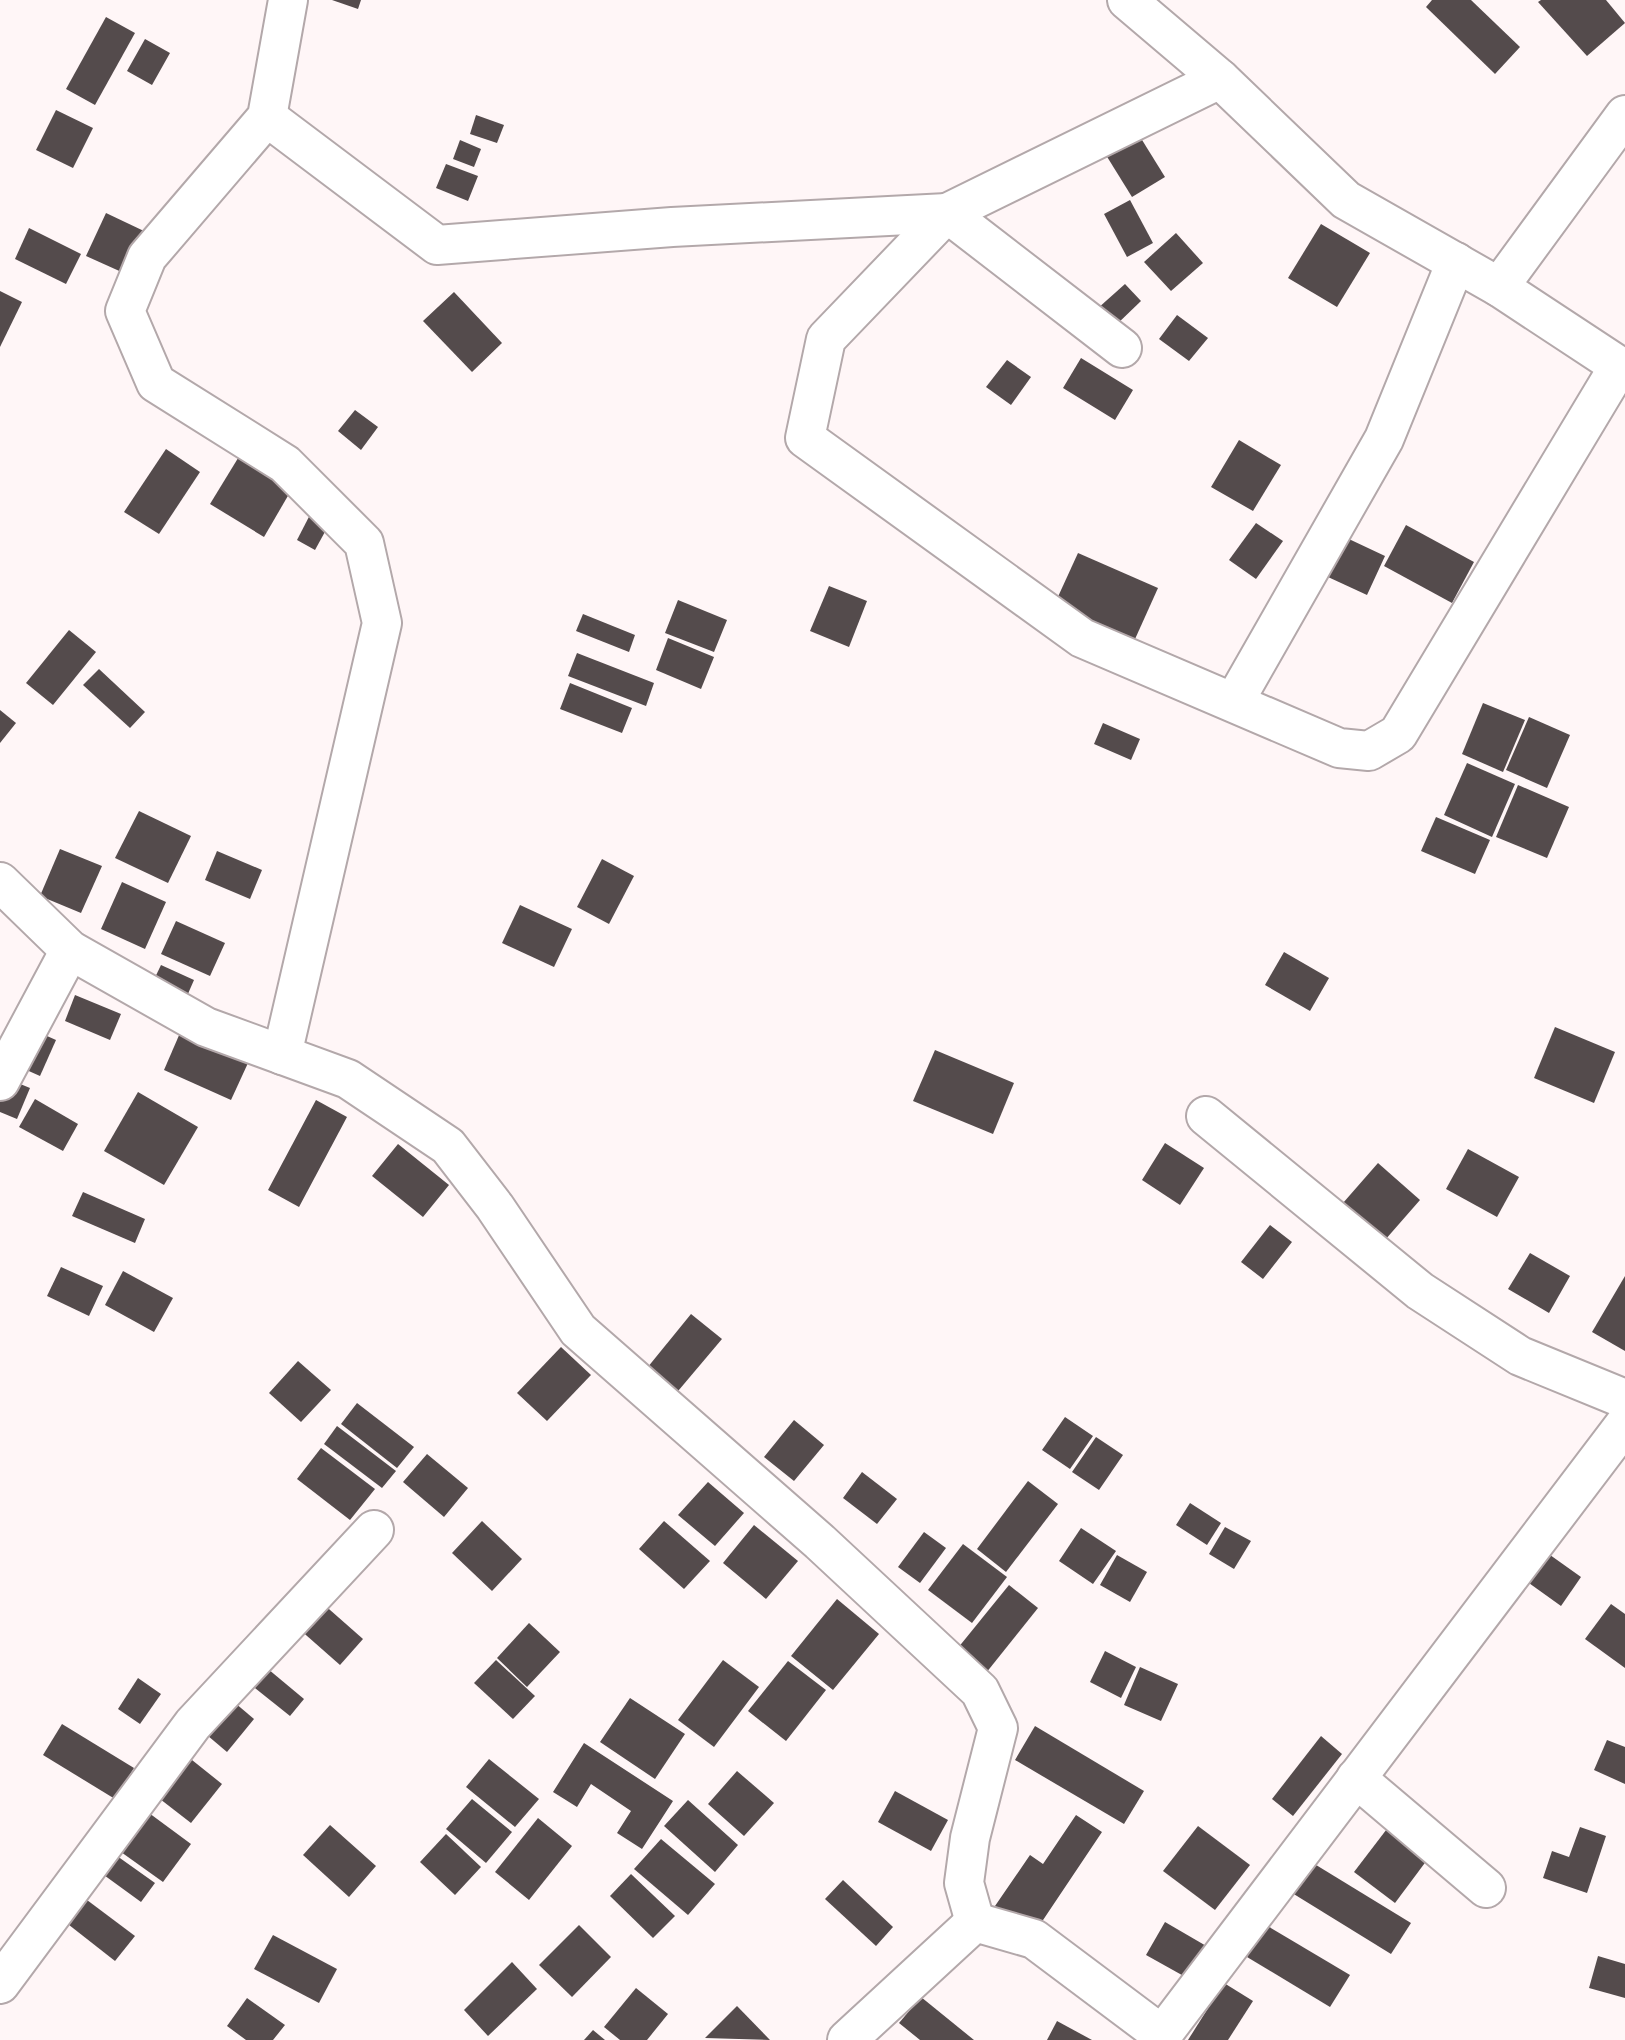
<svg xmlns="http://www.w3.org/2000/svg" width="1625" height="2040" viewBox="0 0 1625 2040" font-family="Roboto,sans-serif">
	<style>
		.building { fill: #544b4c }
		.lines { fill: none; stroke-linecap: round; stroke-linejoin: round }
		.minor-casing { stroke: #b3a8aa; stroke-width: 42 }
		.minor { stroke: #fff; stroke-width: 38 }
	</style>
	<rect width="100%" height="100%" fill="#fff6f7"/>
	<g class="building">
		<polygon points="332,0 361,0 358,9"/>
		<polygon points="1432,0 1471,0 1520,47 1495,74 1426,7"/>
		<polygon points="1541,0 1606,0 1625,23 1587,56 1538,2"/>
		<polygon points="106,17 135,33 95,105 66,89"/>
		<polygon points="145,39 170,53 152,85 127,71"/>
		<polygon points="56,110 93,128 73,168 36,150"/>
		<polygon points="476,115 504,125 497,143 470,134"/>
		<polygon points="1134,127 1165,177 1132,197 1101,147"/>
		<polygon points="460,140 481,149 474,167 453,159"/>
		<polygon points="446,164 478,176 468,201 436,188"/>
		<polygon points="1130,200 1153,243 1127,257 1104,214"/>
		<polygon points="106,213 146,232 126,274 86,256"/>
		<polygon points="1321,224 1370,253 1337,307 1288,278"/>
		<polygon points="29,228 81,254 66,284 15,259"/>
		<polygon points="1176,233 1203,263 1171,291 1144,262"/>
		<polygon points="1125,284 1141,301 1114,327 1097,309"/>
		<polygon points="0,291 22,302 0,347"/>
		<polygon points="454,292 502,343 472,372 423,321"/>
		<polygon points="1177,315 1208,338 1189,361 1159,339"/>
		<polygon points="1081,358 1133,390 1115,420 1063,388"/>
		<polygon points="1007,360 1031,377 1011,405 986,387"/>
		<polygon points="355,410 378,427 361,450 338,431"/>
		<polygon points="1239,440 1281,465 1253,511 1211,487"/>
		<polygon points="166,449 200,472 159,534 124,512"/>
		<polygon points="243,450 296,482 264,537 210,504"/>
		<polygon points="313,509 332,519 315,550 297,540"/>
		<polygon points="1256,523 1283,541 1256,579 1229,560"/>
		<polygon points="1406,525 1474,562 1452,603 1384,566"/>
		<polygon points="1334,532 1385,556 1367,595 1315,571"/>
		<polygon points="1078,553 1158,588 1131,648 1051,612"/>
		<polygon points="829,586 867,601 849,647 810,631"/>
		<polygon points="678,600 727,620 714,652 665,633"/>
		<polygon points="583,614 635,635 629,652 576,631"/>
		<polygon points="69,630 96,652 53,705 26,683"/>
		<polygon points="668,638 714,657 701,689 656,670"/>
		<polygon points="577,653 654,683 646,706 568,676"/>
		<polygon points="99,669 145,712 130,728 83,685"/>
		<polygon points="570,683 632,708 622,733 560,709"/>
		<polygon points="1483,703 1525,720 1503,772 1462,754"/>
		<polygon points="0,710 16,723 0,743"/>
		<polygon points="1529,717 1570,735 1547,788 1506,770"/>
		<polygon points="1103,723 1140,739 1131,760 1094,744"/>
		<polygon points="1467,763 1515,784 1492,837 1444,815"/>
		<polygon points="1518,785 1569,807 1547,858 1496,837"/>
		<polygon points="139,811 191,836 168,883 115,858"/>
		<polygon points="1436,817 1490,840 1475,874 1421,851"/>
		<polygon points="60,849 102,866 81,913 40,896"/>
		<polygon points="217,851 262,870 250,899 205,880"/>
		<polygon points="602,859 634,876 609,924 577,907"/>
		<polygon points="122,882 166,902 145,949 101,929"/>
		<polygon points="520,905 572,929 554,967 502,943"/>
		<polygon points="176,921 225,943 210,976 161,954"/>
		<polygon points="1284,952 1329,978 1310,1011 1265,985"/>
		<polygon points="161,965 194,980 184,1003 150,988"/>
		<polygon points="75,995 121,1014 110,1040 65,1021"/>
		<polygon points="1555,1027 1615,1052 1594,1103 1534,1078"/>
		<polygon points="38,1032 56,1040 40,1076 22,1068"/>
		<polygon points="180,1033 248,1063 231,1100 164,1070"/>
		<polygon points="935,1050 1014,1083 993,1134 913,1101"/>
		<polygon points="8,1079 30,1088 17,1119 0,1112 0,1099"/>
		<polygon points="138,1092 198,1127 164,1185 104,1151"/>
		<polygon points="35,1099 78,1124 63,1151 19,1127"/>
		<polygon points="316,1100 347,1117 299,1207 268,1190"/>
		<polygon points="1165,1143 1204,1168 1180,1205 1142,1180"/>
		<polygon points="398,1144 449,1185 423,1217 372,1176"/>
		<polygon points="1468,1149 1519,1177 1497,1217 1446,1189"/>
		<polygon points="1378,1163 1420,1200 1378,1248 1336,1211"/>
		<polygon points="83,1192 145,1219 135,1243 72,1216"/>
		<polygon points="1270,1225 1292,1242 1263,1279 1241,1262"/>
		<polygon points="1530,1253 1570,1276 1549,1313 1508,1289"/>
		<polygon points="61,1267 103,1286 89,1316 47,1296"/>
		<polygon points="123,1271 173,1298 154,1332 105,1305"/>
		<polygon points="1625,1276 1625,1351 1592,1332"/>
		<polygon points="691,1314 722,1339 673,1397 643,1373"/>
		<polygon points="561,1347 591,1375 547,1421 517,1393"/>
		<polygon points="298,1361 331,1390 301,1422 269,1393"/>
		<polygon points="357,1403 414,1447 397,1468 341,1424"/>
		<polygon points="1065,1417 1093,1436 1070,1469 1042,1450"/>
		<polygon points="794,1420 824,1445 794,1481 764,1457"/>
		<polygon points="337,1426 396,1471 382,1488 324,1444"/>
		<polygon points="1096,1437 1123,1455 1099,1490 1072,1472"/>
		<polygon points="321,1448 375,1489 350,1520 297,1479"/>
		<polygon points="427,1454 468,1488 444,1517 403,1482"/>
		<polygon points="862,1472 897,1499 877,1524 843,1498"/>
		<polygon points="1028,1481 1058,1504 1006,1572 977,1549"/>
		<polygon points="708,1482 744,1513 715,1546 678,1515"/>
		<polygon points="1190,1503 1221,1523 1207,1545 1176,1525"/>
		<polygon points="482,1521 522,1559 492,1591 452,1553"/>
		<polygon points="664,1521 710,1561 684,1589 639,1549"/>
		<polygon points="754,1525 798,1561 766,1599 723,1563"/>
		<polygon points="1225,1527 1251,1541 1234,1569 1209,1554"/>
		<polygon points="1081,1528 1116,1551 1093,1584 1059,1561"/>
		<polygon points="924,1532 946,1548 920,1583 898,1567"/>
		<polygon points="963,1544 1007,1577 972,1623 928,1590"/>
		<polygon points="1536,1545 1581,1577 1561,1606 1515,1573"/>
		<polygon points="1117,1555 1147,1572 1130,1602 1100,1585"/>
		<polygon points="1009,1585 1038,1608 982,1678 953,1654"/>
		<polygon points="837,1599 879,1634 833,1690 791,1656"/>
		<polygon points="321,1602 363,1639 340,1665 298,1628"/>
		<polygon points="1611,1604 1625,1614 1625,1668 1585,1639"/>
		<polygon points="529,1623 560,1652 527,1687 497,1658"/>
		<polygon points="1105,1651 1136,1667 1121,1698 1090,1682"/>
		<polygon points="256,1659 304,1699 290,1716 241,1677"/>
		<polygon points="496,1660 535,1696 513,1719 474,1683"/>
		<polygon points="723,1660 759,1687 714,1747 678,1720"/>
		<polygon points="788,1661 826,1690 786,1741 748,1711"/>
		<polygon points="1140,1667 1178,1684 1161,1721 1124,1705"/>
		<polygon points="138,1678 161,1694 140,1724 118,1709"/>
		<polygon points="228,1697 254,1719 227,1752 201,1730"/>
		<polygon points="630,1698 685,1734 655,1779 600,1742"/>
		<polygon points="62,1724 134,1768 115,1799 43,1755"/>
		<polygon points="1035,1726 1144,1791 1124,1824 1015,1760"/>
		<polygon points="1321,1736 1342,1754 1293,1816 1272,1799"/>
		<polygon points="1607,1740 1625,1747 1625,1784 1594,1770"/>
		<polygon points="584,1743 673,1801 642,1849 617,1833 631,1811 591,1784 577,1807 553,1792"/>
		<polygon points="489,1759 539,1799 515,1827 466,1787"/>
		<polygon points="192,1760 222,1784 191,1823 160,1799"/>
		<polygon points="737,1771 774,1803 744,1836 708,1804"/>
		<polygon points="895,1791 948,1820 931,1851 878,1822"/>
		<polygon points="472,1799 512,1832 486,1863 446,1829"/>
		<polygon points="688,1800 738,1845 715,1872 664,1826"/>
		<polygon points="149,1813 191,1844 163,1882 121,1852"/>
		<polygon points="1076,1815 1102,1832 1035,1932 995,1906 1030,1855 1043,1864"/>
		<polygon points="538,1818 572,1846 529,1900 495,1872"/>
		<polygon points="1393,1821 1433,1852 1395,1903 1354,1872"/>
		<polygon points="330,1825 376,1866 349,1897 303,1855"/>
		<polygon points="1198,1826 1250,1865 1215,1910 1163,1871"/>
		<polygon points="1580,1827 1606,1836 1587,1893 1543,1878 1552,1851 1569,1857"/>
		<polygon points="446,1834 481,1867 455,1895 420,1862"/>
		<polygon points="661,1839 715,1884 688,1915 634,1869"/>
		<polygon points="110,1851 155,1883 141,1902 97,1870"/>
		<polygon points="1303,1857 1411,1923 1391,1954 1284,1888"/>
		<polygon points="631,1874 675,1916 653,1938 610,1896"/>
		<polygon points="843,1880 893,1927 876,1946 825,1899"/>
		<polygon points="83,1897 135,1936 115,1961 64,1921"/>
		<polygon points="1165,1922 1208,1947 1189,1979 1146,1955"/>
		<polygon points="579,1925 611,1957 572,1997 539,1965"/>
		<polygon points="1266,1925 1350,1975 1330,2007 1247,1957"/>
		<polygon points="273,1935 337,1969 319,2003 254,1969"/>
		<polygon points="1598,1956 1625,1964 1625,1998 1589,1988"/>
		<polygon points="512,1962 537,1989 488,2036 464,2010"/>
		<polygon points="1224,1983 1253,2001 1228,2040 1188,2040"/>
		<polygon points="636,1988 668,2014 647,2040 620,2040 604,2027"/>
		<polygon points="921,1997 974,2040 920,2040 899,2023"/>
		<polygon points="247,1998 285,2025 273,2040 246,2040 227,2026"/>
		<polygon points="737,2006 770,2040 705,2038"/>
		<polygon points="1057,2021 1092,2040 1047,2040"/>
		<polygon points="593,2030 605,2040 584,2040"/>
	</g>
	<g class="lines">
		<g class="minor-casing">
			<g id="minor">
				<polyline points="1127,0 1220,79 1346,200 1499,287 1625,370"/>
				<polyline points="1220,79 947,213 826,339 805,438 1082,638 1339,748 1369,751 1398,734 1619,366"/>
				<polyline points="267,117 437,245 672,227 947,213 1122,348"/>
				<polyline points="1499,287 1625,115"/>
				<polyline points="1234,702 1384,439 1456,262"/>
				<polyline points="0,882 70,950 206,1027 348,1079 448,1146 495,1207 578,1330 820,1542 980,1691 998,1728 970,1838 964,1883 975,1922"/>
				<polyline points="282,1055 382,623 364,543 285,464 156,383 125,311 147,257 267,117 288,0"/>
				<polyline points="0,1081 70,950"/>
				<polyline points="1206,1116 1420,1291 1520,1356 1625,1399"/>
				<polyline points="1356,1778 1486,1888"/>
				<polyline points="0,1984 193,1724 374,1530"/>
				<polyline points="847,2040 975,1922 1034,1939 1162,2035 1625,1424"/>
			</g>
		</g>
		<use href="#minor" class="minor"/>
	</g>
</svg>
